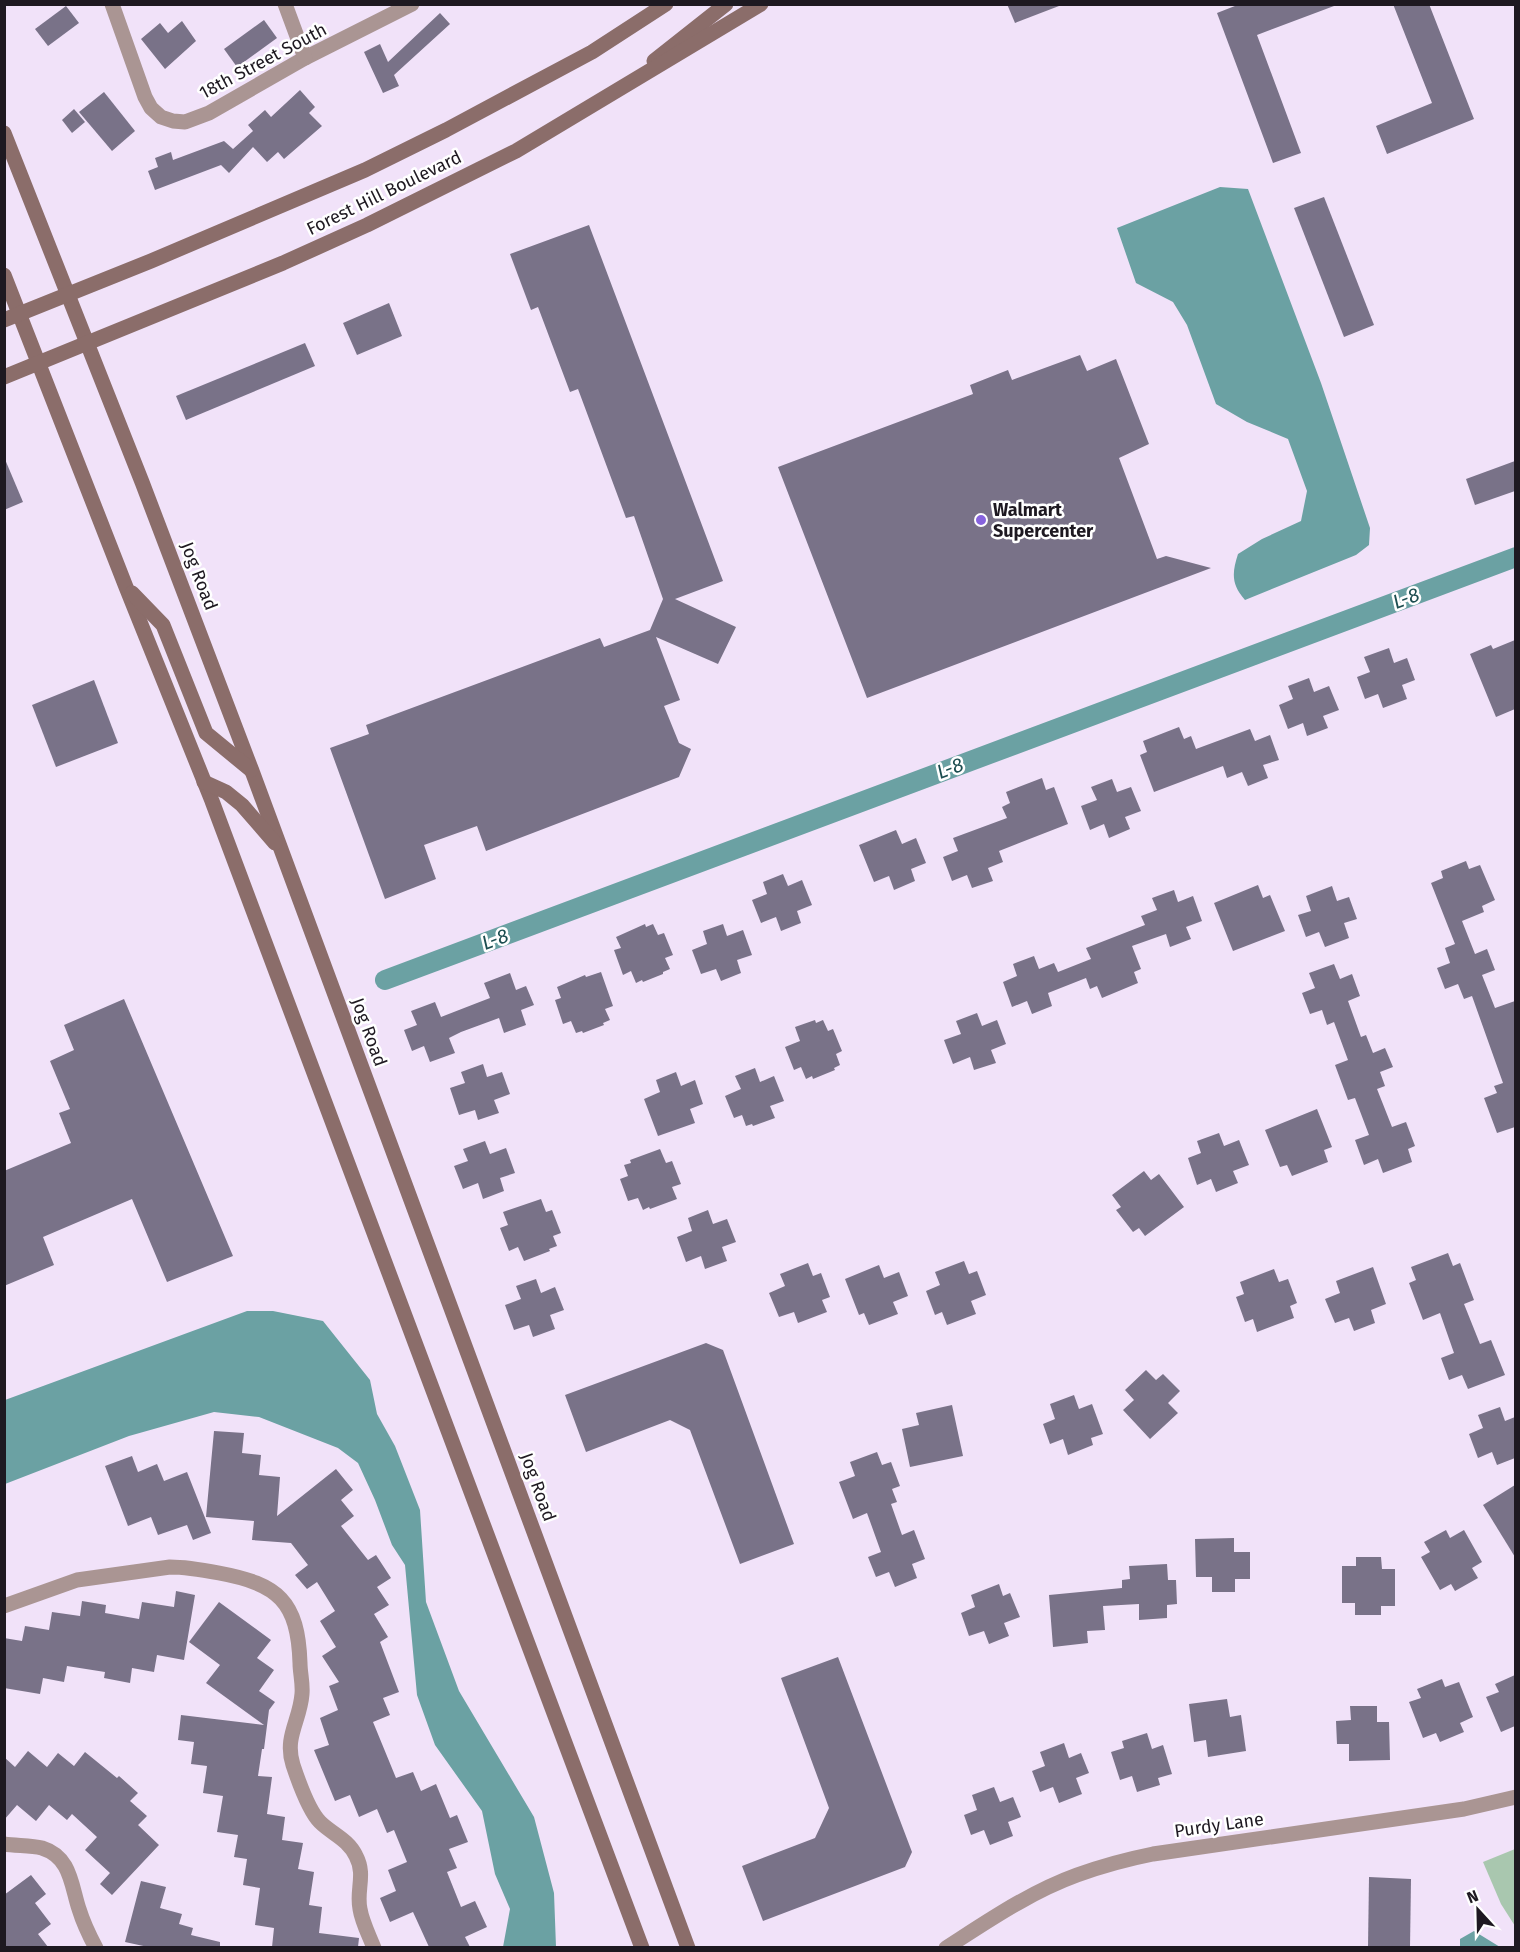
<svg xmlns="http://www.w3.org/2000/svg" width="1520" height="1952" viewBox="0 0 1520 1952" font-family="'Fira Sans',sans-serif">
	<style>
		.green { fill: #a9c7af }
		.water { fill: #6ba1a3 }
		.lines { fill: none; stroke-linecap: round; stroke-linejoin: round }
		.canal { stroke: #6ba1a3; stroke-width: 20 }
		.building { fill: #797288 }
		.minor { stroke: #aa9593; stroke-width: 15 }
		.tertiary { stroke: #aa9593; stroke-width: 15 }
		.secondary { stroke: #8b6d6a; stroke-width: 15 }
		.poi-dot { fill: #8763de; stroke: #fff; stroke-width: 2 }
		.labels { text-anchor: middle; stroke-width: 5; stroke-linejoin: round; paint-order: stroke }
		.street-label { font-size: 18px; fill: #1e1921; stroke: #fff }
		.poi-label { font-size: 18px; font-weight: bold; fill: #1e1921; stroke: #fff; text-anchor: start }
		.water-label { font-size: 20px; font-style: italic; fill: #1c4d50; stroke: #fff }
	</style>
	<rect width="100%" height="100%" fill="#f1e2f9"/>
	<polygon class="green" points="1515,1849 1515,1926 1501,1904 1483,1862"/>
	<g class="water">
		<path d="M1220 187 1248 189 1321 383 1370 528 1369 545 1356 555 1245 600C1231 584 1232 573 1238 554L1262 539 1301 521 1307 491 1288 439 1247 422 1216 404 1187 325 1173 302 1136 283 1117 228Z"/>
		<polygon points="247,1311 273,1311 323,1321 370,1380 377,1414 395,1446 420,1510 426,1602 459,1691 534,1817 554,1893 556,1947 503,1947 510,1909 495,1874 482,1811 435,1745 417,1695 405,1565 392,1545 375,1500 358,1463 338,1448 259,1417 214,1412 129,1436 5,1484 5,1400"/>
		<polygon points="1474,1931 1500,1947 1460,1947 1460,1939"/>
	</g>
	<g class="lines">
		<polyline class="canal" points="385,980 1516,557"/>
	</g>
	<g class="building">
		<polygon points="1007,4 1059,4 1059,6 1015,23"/>
		<polygon points="1240,4 1334,4 1334,6 1257,35 1301,153 1273,163 1217,13"/>
		<polygon points="1393,4 1429,4 1474,119 1387,154 1376,126 1432,103"/>
		<polygon points="66,6 79,23 48,46 35,29"/>
		<polygon points="440,13 450,24 394,75 399,86 383,93 364,52 380,44 388,62"/>
		<polygon points="264,20 277,38 237,67 224,49"/>
		<polygon points="182,21 196,41 165,69 141,39 160,23 168,33"/>
		<polygon points="300,90 315,107 309,113 322,126 284,159 278,152 267,162 253,147 229,173 221,165 155,190 148,171 158,167 155,158 171,152 173,160 224,141 233,149 253,131 248,125 265,110 271,117"/>
		<polygon points="104,92 135,131 112,151 79,112"/>
		<polygon points="74,109 85,122 72,133 62,120"/>
		<polygon points="1324,197 1374,325 1344,337 1294,208"/>
		<polygon points="589,225 723,581 675,599 736,627 718,664 656,637 680,700 664,706 679,743 691,749 679,777 486,851 477,826 424,845 436,879 385,899 330,748 369,734 366,725 600,638 604,647 650,630 663,599 634,516 626,518 578,389 570,392 538,307 531,310 510,254"/>
		<polygon points="389,303 402,336 357,355 343,323"/>
		<polygon points="305,343 315,366 186,420 176,396"/>
		<polygon points="1080,355 1087,371 1116,359 1149,444 1119,458 1157,559 1166,556 1211,568 867,698 778,467 973,394 970,385 1008,370 1012,380"/>
		<polygon points="4,457 23,502 4,510"/>
		<polygon points="1515,461 1515,491 1475,505 1466,479"/>
		<polygon points="1515,640 1515,709 1496,717 1470,654 1491,645 1493,649"/>
		<polygon points="1389,648 1394,663 1407,658 1415,680 1402,685 1407,699 1383,708 1378,694 1365,699 1357,677 1370,672 1364,657"/>
		<polygon points="1309,678 1314,692 1329,686 1339,710 1323,716 1328,728 1307,736 1303,723 1288,729 1279,705 1293,699 1288,686"/>
		<polygon points="94,680 118,743 56,767 32,705"/>
		<polygon points="1179,727 1184,739 1191,736 1196,749 1250,729 1255,741 1270,735 1279,760 1263,765 1268,778 1248,786 1242,772 1227,778 1223,766 1154,792 1140,755 1147,752 1143,741"/>
		<polygon points="1042,778 1046,790 1054,787 1068,824 999,851 1003,862 988,868 993,881 972,888 967,875 952,881 943,857 958,851 953,838 1007,818 1002,807 1010,803 1006,792"/>
		<polygon points="1112,779 1117,792 1131,787 1141,811 1125,817 1130,829 1109,838 1104,824 1090,830 1081,806 1097,800 1091,787"/>
		<polygon points="896,830 902,844 916,838 926,863 911,869 915,881 894,890 889,876 874,882 859,845"/>
		<polygon points="1466,861 1469,869 1480,865 1495,900 1482,906 1484,912 1462,921 1475,954 1487,949 1495,970 1482,975 1495,1008 1515,1001 1515,1127 1497,1133 1484,1098 1497,1093 1494,1086 1503,1083 1472,996 1464,999 1458,984 1445,989 1437,968 1450,963 1445,948 1455,944 1431,883 1443,878 1441,871"/>
		<polygon points="783,874 788,886 802,880 812,905 797,911 801,923 781,931 776,917 761,923 752,900 767,894 763,882"/>
		<polygon points="1258,885 1263,898 1270,895 1285,931 1233,951 1214,903"/>
		<polygon points="1332,886 1337,901 1349,897 1357,919 1344,923 1349,938 1325,947 1319,932 1306,937 1298,915 1311,911 1306,896"/>
		<polygon points="1174,890 1178,902 1193,896 1202,921 1186,927 1191,939 1170,947 1166,934 1132,946 1141,969 1134,972 1138,983 1102,998 1097,986 1090,989 1086,978 1048,993 1052,1006 1032,1014 1027,1001 1012,1007 1003,982 1017,976 1013,964 1034,956 1039,969 1054,963 1058,972 1091,959 1086,948 1145,925 1141,916 1157,910 1152,898"/>
		<polygon points="645,924 646,927 653,924 658,935 664,933 673,955 665,958 670,969 663,972 663,974 643,982 642,980 636,983 631,971 623,975 614,950 621,948 616,937"/>
		<polygon points="723,924 727,936 743,930 752,955 737,960 741,973 721,981 716,969 701,974 692,950 707,944 703,931"/>
		<polygon points="1334,964 1340,979 1352,974 1360,996 1348,1001 1361,1037 1366,1035 1373,1053 1385,1048 1393,1067 1380,1072 1385,1086 1377,1089 1392,1127 1406,1122 1415,1146 1408,1149 1412,1162 1383,1173 1378,1159 1364,1165 1355,1140 1369,1135 1355,1098 1348,1100 1335,1065 1348,1060 1334,1022 1327,1025 1322,1010 1310,1014 1302,993 1315,988 1309,973"/>
		<polygon points="601,972 613,1006 605,1009 610,1020 603,1023 604,1025 583,1033 582,1031 576,1033 571,1021 563,1024 555,1000 561,998 557,987 585,975 586,977"/>
		<polygon points="510,973 516,990 526,986 534,1005 521,1010 526,1025 504,1033 499,1018 461,1032 449,1038 455,1053 430,1062 424,1046 412,1051 404,1030 417,1025 411,1011 435,1002 441,1017 477,1003 490,998 484,983"/>
		<polygon points="124,999 233,1256 167,1282 132,1199 43,1237 54,1265 4,1286 4,1171 71,1143 59,1113 70,1109 50,1061 74,1050 64,1025"/>
		<polygon points="977,1013 982,1026 997,1020 1006,1044 991,1050 996,1063 974,1070 970,1057 953,1064 944,1040 961,1034 956,1021"/>
		<polygon points="815,1020 816,1023 823,1020 828,1031 833,1029 842,1051 836,1054 840,1065 834,1068 835,1070 813,1079 812,1076 806,1079 801,1067 794,1070 785,1047 800,1041 795,1027"/>
		<polygon points="483,1064 487,1077 502,1072 510,1094 494,1100 499,1113 478,1120 475,1110 459,1115 450,1088 465,1083 461,1072"/>
		<polygon points="755,1068 760,1082 774,1076 784,1101 770,1106 775,1118 753,1126 752,1124 746,1126 742,1115 734,1118 725,1096 741,1089 735,1076"/>
		<polygon points="676,1072 681,1086 695,1080 703,1104 690,1109 695,1123 658,1136 644,1099 660,1092 656,1080"/>
		<polygon points="1317,1109 1332,1147 1324,1150 1328,1162 1292,1176 1287,1165 1280,1167 1265,1130"/>
		<polygon points="1219,1133 1224,1146 1239,1140 1249,1165 1233,1171 1238,1183 1216,1192 1211,1179 1197,1185 1188,1158 1201,1153 1197,1141"/>
		<polygon points="485,1141 490,1154 506,1148 515,1173 500,1178 504,1191 483,1199 478,1183 463,1189 454,1166 468,1161 463,1149"/>
		<polygon points="660,1149 666,1163 672,1161 681,1184 672,1187 677,1199 650,1209 649,1207 643,1210 638,1198 628,1201 620,1179 628,1176 624,1165 631,1163 630,1160"/>
		<polygon points="1144,1171 1151,1180 1159,1174 1184,1207 1145,1236 1139,1228 1133,1232 1116,1210 1121,1207 1112,1195"/>
		<polygon points="541,1199 546,1212 552,1210 561,1233 553,1236 557,1246 549,1249 550,1251 524,1261 518,1247 509,1251 500,1228 508,1225 503,1212"/>
		<polygon points="708,1210 713,1224 727,1219 736,1242 722,1247 727,1261 705,1269 701,1256 686,1262 677,1237 692,1231 688,1218"/>
		<polygon points="1448,1253 1453,1266 1460,1263 1474,1300 1464,1304 1480,1344 1491,1340 1505,1375 1468,1389 1462,1375 1449,1380 1441,1358 1454,1353 1440,1313 1423,1320 1409,1283 1416,1280 1411,1267"/>
		<polygon points="964,1261 969,1274 977,1271 986,1295 971,1301 976,1314 947,1325 942,1312 935,1315 926,1291 940,1285 935,1272"/>
		<polygon points="808,1263 813,1276 821,1273 830,1297 822,1300 827,1312 798,1323 794,1312 779,1317 769,1293 785,1286 780,1274"/>
		<polygon points="879,1265 884,1278 899,1272 908,1296 893,1302 898,1314 869,1325 864,1313 859,1315 845,1279"/>
		<polygon points="1373,1267 1386,1304 1371,1310 1375,1323 1354,1331 1349,1318 1335,1323 1325,1299 1340,1293 1336,1281"/>
		<polygon points="1274,1269 1279,1282 1288,1279 1297,1303 1290,1306 1294,1318 1257,1332 1253,1319 1245,1322 1236,1297 1244,1294 1240,1282"/>
		<polygon points="536,1279 541,1293 555,1287 564,1310 550,1315 555,1329 533,1337 529,1325 514,1330 505,1305 521,1299 516,1286"/>
		<polygon points="706,1343 723,1350 794,1544 740,1564 690,1430 670,1420 586,1452 565,1395"/>
		<polygon points="1146,1370 1156,1380 1163,1374 1180,1391 1168,1403 1178,1413 1150,1439 1123,1410 1134,1400 1125,1390"/>
		<polygon points="1074,1395 1079,1409 1092,1404 1103,1434 1091,1438 1093,1445 1068,1455 1063,1439 1050,1444 1043,1424 1055,1419 1050,1404"/>
		<polygon points="952,1405 963,1456 910,1467 902,1429 919,1425 916,1413"/>
		<polygon points="1500,1407 1505,1421 1515,1417 1515,1458 1497,1465 1492,1452 1478,1458 1469,1434 1483,1428 1478,1415"/>
		<polygon points="214,1431 244,1433 242,1453 261,1455 259,1475 280,1477 277,1516 336,1469 353,1490 341,1500 354,1516 341,1526 368,1560 376,1555 391,1578 377,1587 389,1605 374,1614 388,1637 380,1642 399,1692 383,1698 390,1715 373,1722 396,1778 413,1772 421,1791 436,1784 450,1818 457,1815 468,1842 449,1849 457,1868 447,1872 461,1907 475,1901 487,1927 465,1937 470,1947 429,1947 413,1912 390,1922 380,1898 396,1891 388,1870 407,1862 394,1830 387,1833 377,1809 359,1817 350,1795 335,1801 314,1750 329,1745 320,1718 338,1710 329,1686 339,1682 322,1656 336,1647 320,1621 335,1611 317,1582 307,1589 295,1575 308,1565 291,1543 252,1540 254,1521 206,1517"/>
		<polygon points="877,1452 882,1465 891,1462 900,1486 892,1489 897,1502 891,1504 902,1535 914,1530 925,1559 912,1564 917,1578 895,1587 889,1572 876,1577 868,1557 881,1552 867,1513 853,1519 839,1482 855,1476 850,1462"/>
		<polygon points="132,1456 138,1472 157,1464 164,1481 187,1472 211,1533 193,1540 187,1525 158,1535 151,1517 128,1526 105,1466"/>
		<polygon points="1515,1485 1515,1557 1483,1505"/>
		<polygon points="1446,1530 1450,1538 1464,1530 1482,1562 1472,1568 1478,1578 1455,1591 1451,1584 1440,1590 1421,1557 1430,1552 1424,1542"/>
		<polygon points="1234,1538 1234,1552 1250,1552 1250,1579 1235,1579 1235,1592 1212,1592 1212,1577 1196,1577 1195,1539"/>
		<polygon points="1356,1557 1381,1557 1382,1569 1395,1569 1395,1606 1381,1606 1381,1615 1355,1615 1355,1603 1342,1603 1342,1566 1356,1566"/>
		<polygon points="1167,1564 1168,1580 1176,1580 1177,1604 1167,1605 1167,1618 1139,1620 1139,1604 1103,1606 1105,1630 1087,1631 1088,1643 1053,1647 1049,1595 1122,1588 1122,1580 1130,1579 1129,1566"/>
		<polygon points="999,1584 1003,1596 1010,1593 1020,1617 1004,1623 1009,1636 989,1644 984,1631 969,1636 961,1613 975,1607 971,1595"/>
		<polygon points="176,1591 195,1595 184,1660 157,1655 154,1672 132,1668 130,1683 104,1678 105,1672 67,1666 64,1682 43,1678 40,1694 4,1688 4,1638 22,1641 25,1626 49,1630 52,1612 80,1616 82,1601 106,1605 105,1613 139,1619 142,1602 174,1607"/>
		<polygon points="219,1602 271,1640 257,1658 274,1670 259,1691 275,1702 269,1710 264,1749 262,1749 258,1776 272,1777 267,1814 285,1817 282,1840 303,1843 298,1869 314,1872 309,1905 322,1907 319,1933 359,1938 358,1947 272,1947 274,1928 255,1925 260,1888 243,1885 247,1859 234,1857 238,1835 217,1832 223,1796 203,1793 207,1766 191,1764 194,1742 178,1740 181,1715 264,1725 206,1683 220,1665 189,1642"/>
		<polygon points="838,1657 912,1852 905,1867 763,1921 742,1866 815,1838 829,1808 781,1678"/>
		<polygon points="1515,1675 1515,1726 1501,1732 1486,1697 1499,1692 1495,1684"/>
		<polygon points="1442,1679 1445,1687 1459,1682 1473,1717 1460,1723 1464,1732 1440,1742 1436,1733 1423,1738 1409,1702 1421,1698 1417,1689"/>
		<polygon points="1227,1699 1230,1717 1241,1715 1246,1751 1208,1757 1206,1740 1194,1742 1189,1704"/>
		<polygon points="1350,1706 1377,1706 1377,1722 1389,1722 1390,1760 1349,1761 1349,1744 1337,1744 1336,1721 1351,1720"/>
		<polygon points="1147,1733 1152,1749 1163,1745 1172,1774 1158,1778 1160,1785 1137,1792 1132,1776 1120,1780 1111,1752 1124,1748 1122,1741"/>
		<polygon points="1064,1743 1069,1758 1081,1753 1089,1773 1076,1778 1082,1794 1059,1803 1053,1787 1040,1792 1032,1771 1045,1766 1040,1752"/>
		<polygon points="28,1751 47,1767 58,1753 74,1766 85,1752 117,1778 119,1776 138,1793 130,1801 147,1816 138,1825 159,1845 112,1895 100,1884 110,1873 85,1850 97,1837 72,1814 67,1820 49,1805 36,1821 17,1805 4,1820 4,1757 15,1767"/>
		<polygon points="994,1787 1000,1802 1013,1797 1021,1817 1008,1822 1013,1836 990,1845 984,1830 971,1835 964,1815 977,1810 972,1795"/>
		<polygon points="31,1875 46,1894 35,1903 51,1924 38,1934 48,1947 4,1947 4,1895"/>
		<polygon points="1369,1877 1411,1879 1410,1947 1368,1947"/>
		<polygon points="141,1881 166,1887 160,1908 182,1914 179,1924 193,1928 191,1935 220,1942 220,1947 148,1947 125,1942"/>
	</g>
	<g class="lines">
		<g class="minor">
			<polyline points="112,4 145,97 151,108 161,117 173,121 185,122 209,113 305,58 412,4"/>
			<polyline points="285,4 305,58"/>
			<path d="M4 1606 77 1580 170 1567C187 1567 203 1570 219 1573 278 1584 298 1601 300 1663 300 1673 303 1683 302 1694 300 1721 284 1737 293 1765 298 1780 309 1811 320 1822 332 1834 348 1839 356 1856 366 1875 356 1890 360 1909 362 1922 369 1935 374 1948"/>
			<path d="M4 1844C16 1846 31 1845 42 1848 71 1857 71 1885 79 1909 83 1922 89 1935 96 1948"/>
		</g>
		<path class="tertiary" d="M946 1948C988 1921 1030 1892 1077 1875 1102 1866 1128 1859 1153 1854L1464 1809 1516 1797"/>
		<g class="secondary">
			<polyline points="654,61 726,4"/>
			<polyline points="4,133 142,482 252,771 688,1948"/>
			<polyline points="4,275 126,587 212,801 642,1948"/>
			<polyline points="4,320 151,261 365,170 446,130 592,52 666,4"/>
			<polyline points="4,377 283,263 367,225 516,151 761,4"/>
			<polyline points="132,593 163,625 206,733 251,770"/>
			<polyline points="204,782 226,792 242,805 275,843"/>
		</g>
	</g>
	<circle class="poi-dot" cx="981" cy="520" r="6"/>
	<g class="labels">
		<g class="street-label">
			<text transform="translate(263 61) rotate(-28)" y="6">18th Street South</text>
			<text transform="translate(384 193) rotate(-26)" y="6">Forest Hill Boulevard</text>
			<text transform="translate(199 576) rotate(69)" y="6">Jog Road</text>
			<text transform="translate(369 1032) rotate(70)" y="6">Jog Road</text>
			<text transform="translate(538 1487) rotate(70)" y="6">Jog Road</text>
			<text transform="translate(1219 1825) rotate(-8)" y="6">Purdy Lane</text>
		</g>
		<g class="poi-label">
			<text x="993" y="516">Walmart<tspan x="993" dy="21">Supercenter</tspan></text>
		</g>
		<g class="water-label">
			<text transform="translate(1406 598) rotate(-21)" y="7">L-8</text>
			<text transform="translate(950 768) rotate(-21)" y="7">L-8</text>
			<text transform="translate(495 939) rotate(-21)" y="7">L-8</text>
		</g>
	</g>
	<rect width="1520" height="1952" fill="none" stroke="#1e1921" stroke-width="12"/>
	<g transform="translate(1478 1910) rotate(338)" stroke="#ffffff" stroke-width="4.5" paint-order="stroke">
	<path d="M0-4.5L10 22L0 15L-10 22Z" fill="#1e1921"/>
	<text y="-9" font-size="16" font-weight="bold" text-anchor="middle" fill="#1e1921">N</text>
	</g>
</svg>
